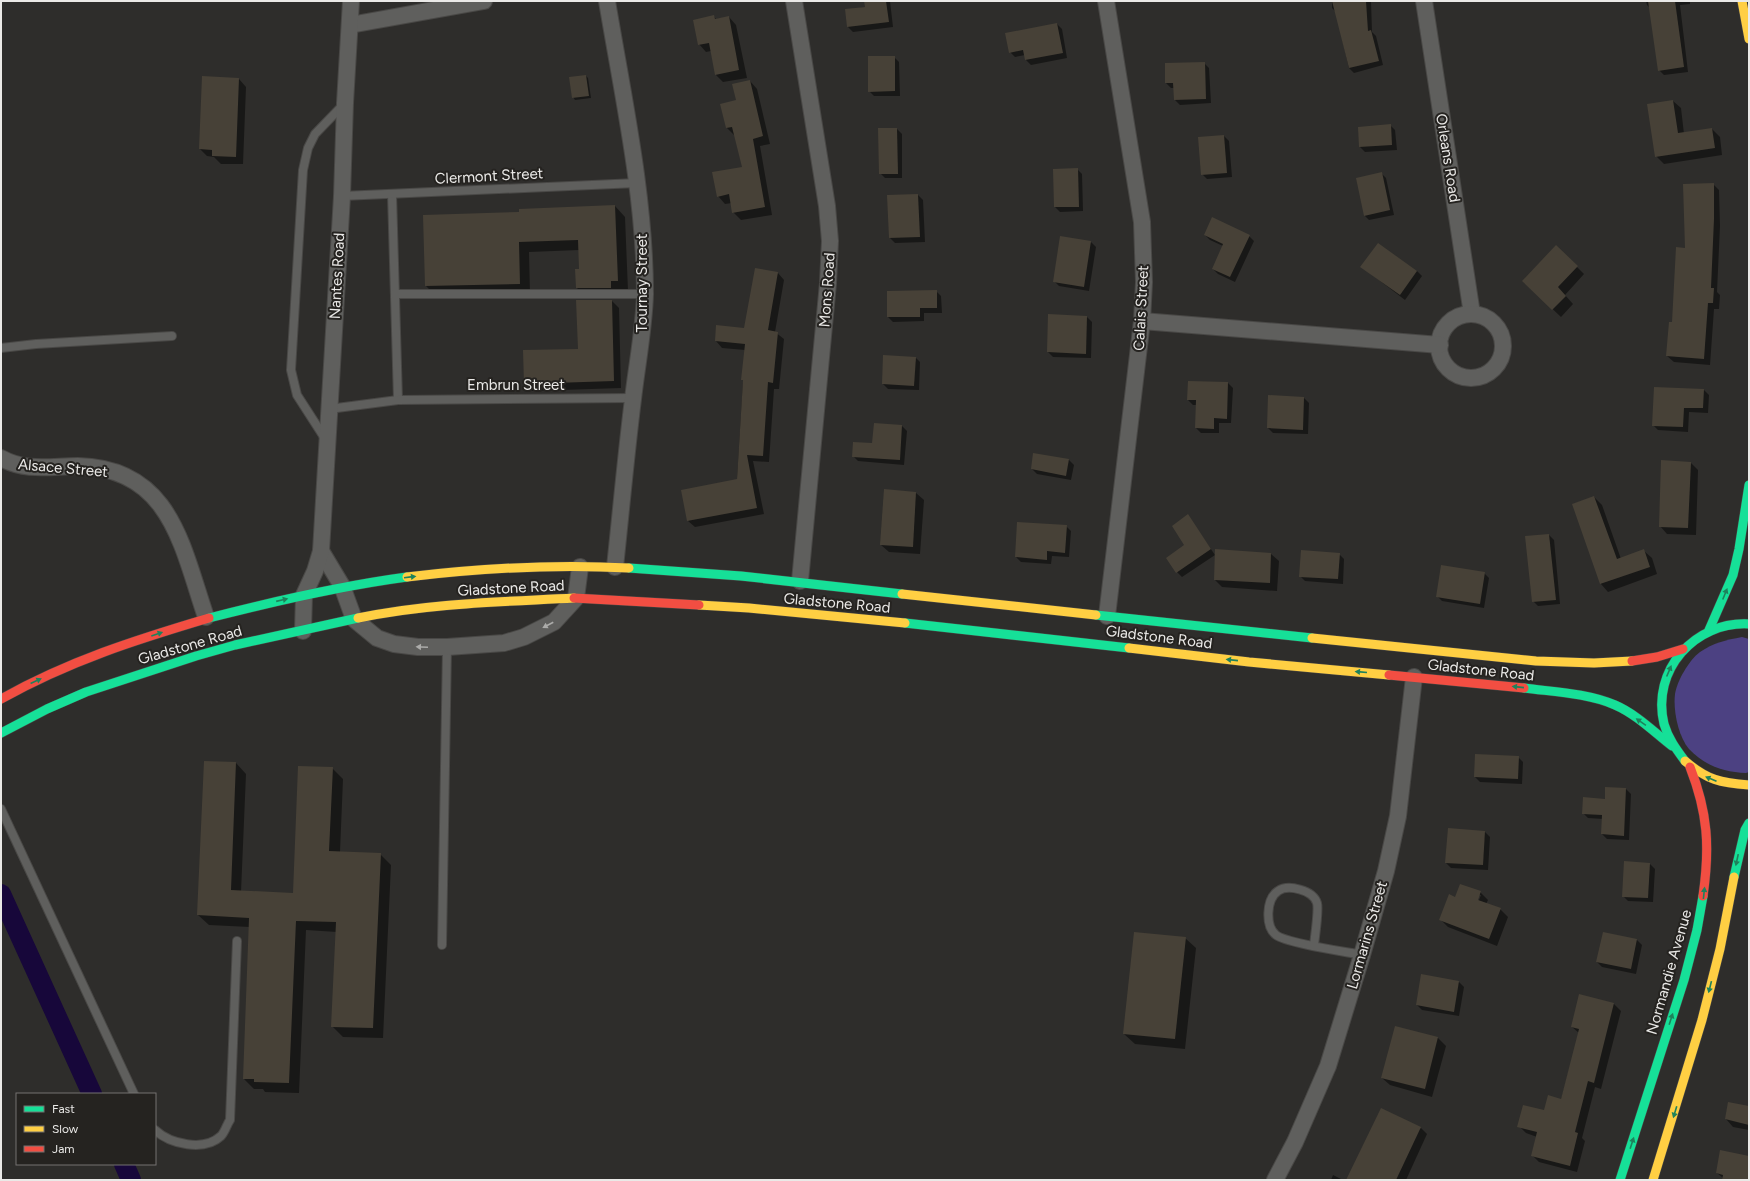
<svg xmlns="http://www.w3.org/2000/svg" width="1750" height="1181" viewBox="0 0 1750 1181" font-family="Figtree,sans-serif">
	<style>
		.green { fill: #4c4182 }
		.shadow { fill: #0007; fill-rule: evenodd }
		.lines { fill: none; stroke-linecap: round; stroke-linejoin: round }
		.canal { stroke: #17073a; stroke-width: 20 }
		.building { fill: #474137 }
		.lane-casing { stroke: #494846; stroke-width: 10 }
		.street-casing { stroke: #494846; stroke-width: 18 }
		.fast-casing { stroke: #494846; stroke-width: 10 }
		.slow-casing { stroke: #494846; stroke-width: 10 }
		.jam-casing { stroke: #494846; stroke-width: 10 }
		.lane { stroke: #5f5f5d; stroke-width: 8 }
		.street { stroke: #5f5f5d; stroke-width: 16 }
		.fast { stroke: #16e098; stroke-width: 9 }
		.slow { stroke: #ffcf43; stroke-width: 9 }
		.jam { stroke: #f24e42; stroke-width: 9 }
		.oneway { fill: #1e825c }
		.oneway2 { fill: #ababa9 }
		.labels { text-anchor: middle; stroke-width: 4; stroke-linejoin: round; paint-order: stroke }
		.street-label { font-size: 15px; fill: #eae9e7; stroke: #252320 }
	</style>
	<rect width="100%" height="100%" fill="#2e2d2b"/>
	<path class="green" d="M1742 637 1749 639V772L1746 773C1724 772 1705 766 1689 749 1678 736 1673 710 1675 694 1677 681 1689 660 1700 652 1713 643 1726 640 1742 637Z"/>
	<g class="shadow">
		<polygon points="865,1 890,1 893,27 853,32 848,27 846,10 866,7"/>
		<polygon points="1332,1 1371,1 1372,32 1376,36 1383,65 1354,73 1349,68 1336,12 1332,8"/>
		<polygon points="1646,1 1690,1 1690,4 1680,5 1688,72 1664,75 1659,70 1650,8 1647,5"/>
		<polygon points="714,17 716,19 729,17 736,25 747,78 723,82 716,75 711,51 706,52 699,44"/>
		<polygon points="1057,24 1062,29 1067,58 1031,65 1026,60 1025,55 1015,57 1010,52"/>
		<polygon points="894,57 899,62 900,96 874,96 869,91"/>
		<polygon points="1204,63 1209,68 1211,103 1180,105 1175,100 1174,88 1171,88 1166,83"/>
		<polygon points="586,76 588,78 591,98 575,100 573,97"/>
		<polygon points="239,79 246,87 243,164 221,164 214,157 207,156 200,149"/>
		<polygon points="750,81 757,89 770,144 760,146 772,215 741,220 733,212 732,203 725,204 718,196 743,168 735,136 727,128 737,101"/>
		<polygon points="1673,101 1681,108 1684,134 1712,129 1720,137 1722,155 1664,164 1656,156"/>
		<polygon points="1390,125 1395,130 1397,150 1365,152 1360,147 1359,128"/>
		<polygon points="897,129 902,134 902,178 885,178 880,173"/>
		<polygon points="1224,136 1229,141 1232,177 1207,179 1202,174"/>
		<polygon points="1077,169 1082,174 1083,211 1060,212 1055,207 1054,170"/>
		<polygon points="1381,173 1386,178 1394,215 1369,220 1364,215"/>
		<polygon points="1713,184 1719,190 1720,226 1717,292 1720,295 1719,309 1714,309 1710,365 1674,362 1667,356 1673,323"/>
		<polygon points="918,195 923,200 925,242 895,243 890,238"/>
		<polygon points="615,206 625,217 628,291 621,291 621,298 587,298 577,288 576,270 580,270 579,250 529,252 530,294 436,296 426,286 520,213"/>
		<polygon points="1205,235 1249,236 1254,241 1235,282 1218,274 1213,269 1223,246 1210,240"/>
		<polygon points="1091,242 1096,247 1089,291 1059,286 1054,281"/>
		<polygon points="1556,246 1584,274 1565,295 1573,304 1561,317 1523,281"/>
		<polygon points="1362,267 1417,271 1422,276 1405,300"/>
		<polygon points="778,273 784,280 775,332 784,339 779,389 774,389 769,462 753,461 764,514 695,527 688,521 737,480 745,350 722,348 716,341 745,329"/>
		<polygon points="936,291 941,296 942,313 924,313 924,321 893,322 888,317 888,292"/>
		<polygon points="611,300 619,308 621,388 532,391 525,383 579,350"/>
		<polygon points="1087,317 1092,322 1091,358 1053,357 1048,352"/>
		<polygon points="915,357 920,362 919,390 888,389 883,384"/>
		<polygon points="1228,383 1233,388 1231,423 1219,423 1219,433 1201,433 1196,428 1197,405 1193,405 1188,400"/>
		<polygon points="1704,390 1709,395 1708,413 1689,412 1688,432 1658,430 1653,425"/>
		<polygon points="1304,398 1309,403 1308,434 1273,433 1268,428"/>
		<polygon points="902,426 907,431 904,465 858,461 853,456"/>
		<polygon points="1034,454 1069,460 1074,465 1071,480 1037,474 1032,469"/>
		<polygon points="1691,463 1698,470 1696,535 1667,534 1660,526"/>
		<polygon points="916,493 924,500 920,554 889,552 881,545"/>
		<polygon points="1594,497 1602,505 1621,559 1644,551 1652,558 1657,574 1608,592 1601,584 1573,504"/>
		<polygon points="1188,516 1215,555 1182,577 1177,572 1186,545"/>
		<polygon points="1066,526 1071,531 1069,557 1052,556 1051,564 1021,562 1016,557"/>
		<polygon points="1549,535 1554,540 1560,604 1538,606 1533,601"/>
		<polygon points="1271,554 1279,561 1277,591 1222,587 1215,580"/>
		<polygon points="1339,554 1344,559 1343,584 1305,581 1300,576"/>
		<polygon points="1484,573 1489,578 1484,608 1442,601 1437,596"/>
		<polygon points="1518,757 1523,762 1522,784 1480,782 1475,777"/>
		<polygon points="205,762 236,763 246,774 241,892 294,894 332,768 343,779 340,852 380,854 391,865 383,1038 343,1037 332,1026 337,932 306,930 299,1093 265,1092 263,1089 254,1089 244,1079 250,927 209,925 198,915"/>
		<polygon points="1626,789 1631,794 1629,840 1607,839 1602,834 1603,819 1588,818 1583,813"/>
		<polygon points="1449,830 1485,832 1490,837 1488,870 1451,868 1446,863"/>
		<polygon points="1650,864 1655,869 1653,902 1628,901 1623,896"/>
		<path d="M1480 892 1488 900 1486 904 1500 909 1508 917 1497 946 1448 927 1441 920 1456 898ZM1478 895H1481L1477 905Z"/>
		<polygon points="1604,933 1637,940 1642,945 1636,974 1602,967 1597,962"/>
		<polygon points="1185,938 1196,948 1185,1049 1135,1044 1124,1034"/>
		<polygon points="1459,982 1464,987 1459,1016 1422,1010 1417,1005"/>
		<polygon points="1580,995 1614,1004 1621,1011 1601,1089 1595,1087 1582,1138 1585,1141 1577,1172 1539,1162 1532,1155 1537,1137 1526,1133 1519,1126 1561,1100 1579,1033 1572,1027"/>
		<polygon points="1396,1027 1438,1038 1446,1046 1432,1097 1390,1085 1382,1078"/>
		<polygon points="1749,1107 1749,1130 1733,1127 1726,1119"/>
		<polygon points="1421,1128 1427,1134 1406,1180 1347,1180"/>
		<polygon points="1749,1157 1749,1180 1723,1180 1723,1178 1717,1173"/>
		<polygon points="1333,1175 1343,1180 1331,1180"/>
	</g>
	<g class="lines">
		<g class="canal">
			<polyline points="1,894 92,1094"/>
			<polyline points="124,1164 131,1180"/>
		</g>
	</g>
	<g class="building">
		<polygon points="864,1 886,1 889,22 847,27 845,9 865,7"/>
		<polygon points="1332,1 1366,1 1368,31 1371,30 1379,61 1349,68"/>
		<polygon points="1648,1 1675,1 1684,67 1658,71"/>
		<polygon points="714,15 715,19 729,16 739,70 715,75 709,43 698,45 693,20"/>
		<polygon points="1057,23 1063,53 1025,60 1023,50 1009,53 1005,33"/>
		<polygon points="868,56 895,56 895,91 868,92"/>
		<polygon points="1205,62 1206,99 1174,100 1173,83 1165,83 1165,63"/>
		<polygon points="586,75 589,96 572,98 569,77"/>
		<polygon points="202,76 239,78 236,157 212,156 212,150 199,149"/>
		<polygon points="750,80 763,136 753,139 765,207 732,213 729,194 717,197 712,172 742,167 732,127 726,128 720,104 736,100 732,84"/>
		<polygon points="1673,100 1678,133 1712,128 1715,148 1655,157 1647,104"/>
		<polygon points="1391,124 1392,145 1359,147 1358,127"/>
		<polygon points="878,128 897,128 898,174 879,174"/>
		<polygon points="1224,135 1227,173 1201,175 1198,137"/>
		<polygon points="1078,168 1079,207 1054,207 1053,169"/>
		<polygon points="1382,172 1390,210 1364,216 1356,178"/>
		<polygon points="1714,183 1714,219 1711,288 1714,288 1713,303 1708,303 1704,359 1666,356 1669,322 1672,322 1676,247 1685,248 1683,184"/>
		<polygon points="918,194 920,237 889,238 887,195"/>
		<polygon points="615,205 618,281 611,281 611,288 576,288 575,269 579,269 578,240 519,242 520,284 425,286 423,215 519,212 519,209"/>
		<polygon points="1212,217 1250,235 1230,277 1212,269 1223,244 1204,235"/>
		<polygon points="1060,236 1091,241 1084,287 1053,282"/>
		<polygon points="1378,243 1417,271 1400,295 1360,267"/>
		<polygon points="1556,245 1578,266 1558,287 1566,296 1552,310 1522,281"/>
		<polygon points="755,268 778,272 768,330 778,332 773,383 768,382 763,456 747,455 757,508 687,521 681,490 737,479 743,380 741,380 745,344 715,341 716,325 744,328"/>
		<polygon points="937,290 937,308 920,308 920,317 887,317 887,291"/>
		<polygon points="576,300 612,300 614,381 524,384 523,350 578,349"/>
		<polygon points="1048,314 1087,316 1086,354 1047,352"/>
		<polygon points="883,355 916,357 914,386 882,384"/>
		<polygon points="1188,381 1228,382 1227,419 1214,418 1214,429 1195,428 1196,400 1187,400"/>
		<polygon points="1654,387 1704,389 1703,408 1684,408 1683,427 1652,426"/>
		<polygon points="1268,395 1304,397 1303,430 1267,428"/>
		<polygon points="874,423 902,425 900,460 852,457 853,442 872,443"/>
		<polygon points="1033,453 1069,459 1066,476 1031,469"/>
		<polygon points="1661,460 1691,462 1688,528 1659,527"/>
		<polygon points="884,489 916,492 913,547 880,545"/>
		<polygon points="1594,496 1617,559 1644,549 1650,567 1600,584 1572,504"/>
		<polygon points="1188,514 1211,549 1176,573 1166,558 1184,545 1172,526"/>
		<polygon points="1017,522 1067,525 1065,553 1047,551 1047,560 1015,557"/>
		<polygon points="1549,534 1556,600 1532,602 1525,536"/>
		<polygon points="1215,549 1271,553 1270,583 1214,580"/>
		<polygon points="1301,550 1340,553 1338,579 1299,577"/>
		<polygon points="1441,565 1485,572 1480,604 1436,597"/>
		<polygon points="1475,754 1519,756 1518,779 1474,777"/>
		<polygon points="204,761 236,762 231,890 293,893 298,766 333,767 329,851 381,853 373,1028 331,1027 336,922 296,921 289,1083 254,1082 254,1079 243,1079 249,918 197,915"/>
		<polygon points="1605,787 1626,788 1624,836 1601,834 1602,815 1582,814 1583,797 1605,799"/>
		<polygon points="1448,828 1485,831 1483,865 1445,863"/>
		<polygon points="1624,861 1650,863 1648,898 1622,897"/>
		<polygon points="1460,884 1481,891 1478,900 1501,908 1489,939 1439,920 1449,894 1455,897"/>
		<polygon points="1134,932 1186,937 1175,1039 1123,1034"/>
		<polygon points="1603,932 1637,939 1631,969 1596,962"/>
		<polygon points="1421,974 1459,981 1454,1012 1416,1005"/>
		<polygon points="1579,994 1614,1003 1594,1083 1588,1081 1575,1132 1578,1133 1570,1166 1531,1156 1537,1132 1517,1127 1523,1105 1544,1110 1548,1095 1561,1099 1579,1029 1571,1027"/>
		<polygon points="1395,1026 1438,1037 1425,1089 1381,1078"/>
		<polygon points="1728,1102 1749,1106 1749,1125 1725,1119"/>
		<polygon points="1381,1108 1421,1127 1396,1180 1346,1180"/>
		<polygon points="1720,1150 1749,1156 1749,1180 1722,1180 1723,1175 1716,1173"/>
	</g>
	<g class="lines">
		<g class="lane-casing">
			<g id="lane">
				<polyline points="392,194 398,400"/>
				<polyline points="342,196 637,183"/>
				<polyline points="395,294 645,294"/>
				<polyline points="1,348 36,344 172,336"/>
				<polyline points="329,409 398,400 633,398"/>
				<polyline points="326,440 297,395 291,370 303,170 308,148 315,134 344,104"/>
				<polyline points="1,809 134,1094"/>
				<polyline points="442,945 447,647"/>
				<path d="M1314 945C1315 936 1319 910 1317 903 1313 890 1288 884 1278 891 1266 899 1265 926 1276 935 1286 943 1347 952 1362 955"/>
				<path d="M155 1130C170 1144 204 1152 221 1136 225 1132 227 1124 230 1120L237 941"/>
			</g>
		</g>
		<g class="street-casing">
			<g id="street">
				<path d="M607 1C623 97 645 196 645 294 644 329 637 364 633 399 626 455 621 511 615 567"/>
				<polyline points="794,1 827,206 830,241 828,283 800,581"/>
				<polyline points="1106,1 1142,222 1144,282 1142,321 1107,616"/>
				<polyline points="1424,1 1472,314"/>
				<polyline points="350,25 484,1"/>
				<circle cx="1471" cy="346" r="32"/>
				<polyline points="1142,321 1440,345"/>
				<path d="M1 458C26 472 51 466 78 466 171 468 182 547 206 617"/>
				<polyline points="321,551 342,586 354,619 377,638 394,644 418,647 447,647 504,643 524,637 554,622 576,598 580,567"/>
				<polyline points="303,631 304,595 315,571 321,551 342,196 345,103 351,1"/>
				<polyline points="1275,1180 1295,1142 1328,1066 1362,955 1386,871 1398,816 1414,677"/>
			</g>
		</g>
		<g class="fast-casing">
			<g id="fast">
				<polyline points="629,568 741,576 902,594"/>
				<polyline points="1096,615 1312,638"/>
				<path d="M209 618C275 601 340 586 407 577"/>
				<polyline points="905,623 1129,648"/>
				<polyline points="1709,630 1733,575 1739,549 1749,485"/>
				<path d="M1524 688C1554 692 1587 693 1615 705 1636 714 1654 732 1672 746"/>
				<polyline points="1,733 47,709 86,692 196,656 235,645 358,618"/>
				<path d="M1685 761C1676 749 1668 738 1664 724 1651 670 1695 621 1749 624"/>
				<polyline points="1734,877 1745,830 1749,823"/>
				<polyline points="1620,1180 1684,980 1697,930 1703,896"/>
			</g>
		</g>
		<g class="slow-casing">
			<g id="slow">
				<polyline points="1742,1 1749,39"/>
				<path d="M407 577C481 568 555 564 629 568"/>
				<polyline points="902,594 1096,615"/>
				<polyline points="699,605 749,608 905,623"/>
				<path d="M358 618C429 603 502 602 574 598"/>
				<polyline points="1312,638 1536,661 1594,663 1632,661"/>
				<polyline points="1129,648 1249,662 1389,675"/>
				<path d="M1685 761C1707 780 1721 783 1749 785"/>
				<polyline points="1653,1180 1702,1020 1720,949 1734,877"/>
			</g>
		</g>
		<g class="jam-casing">
			<g id="jam">
				<polyline points="574,598 699,605"/>
				<polyline points="1632,661 1657,657 1683,649"/>
				<polyline points="1389,675 1524,688"/>
				<path d="M1 699C69 661 135 640 209 618"/>
				<path d="M1690 767C1708 813 1710 847 1703 896"/>
			</g>
		</g>
		<use href="#lane" class="lane"/>
		<use href="#street" class="street"/>
		<use href="#fast" class="fast"/>
		<use href="#slow" class="slow"/>
		<use href="#jam" class="jam"/>
	</g>
	<defs><path id="oneway-solid" d="M-6-.8H1V-3.2L6.5 0L1 3.2V.8H-6Z"/></defs>
	<g class="oneway">
		<use href="#oneway-solid" transform="translate(410 577) rotate(-7)"/>
		<use href="#oneway-solid" transform="translate(1725 594) rotate(-68)"/>
		<use href="#oneway-solid" transform="translate(282 600) rotate(-13)"/>
		<use href="#oneway-solid" transform="translate(157 634) rotate(-19)"/>
		<use href="#oneway-solid" transform="translate(1232 660) rotate(-174)"/>
		<use href="#oneway-solid" transform="translate(1669 671) rotate(-67)"/>
		<use href="#oneway-solid" transform="translate(1361 672) rotate(-175)"/>
		<use href="#oneway-solid" transform="translate(36 681) rotate(-25)"/>
		<use href="#oneway-solid" transform="translate(1518 687) rotate(-174)"/>
		<use href="#oneway-solid" transform="translate(1641 722) rotate(-145)"/>
		<use href="#oneway-solid" transform="translate(1711 779) rotate(-157)"/>
		<use href="#oneway-solid" transform="translate(1737 860) rotate(102)"/>
		<use href="#oneway-solid" transform="translate(1704 893) rotate(-84)"/>
		<use href="#oneway-solid" transform="translate(1710 987) rotate(104)"/>
		<use href="#oneway-solid" transform="translate(1671 1019) rotate(-72)"/>
		<use href="#oneway-solid" transform="translate(1675 1112) rotate(107)"/>
		<use href="#oneway-solid" transform="translate(1632 1143) rotate(-72)"/>
	</g>
	<g class="oneway2">
		<use href="#oneway-solid" transform="translate(548 625) rotate(152)"/>
		<use href="#oneway-solid" transform="translate(422 647) rotate(-178)"/>
	</g>
	<g class="labels">
		<g class="street-label">
			<text transform="translate(1448 158) rotate(81)" y="5">Orleans Road</text>
			<text transform="translate(489 176) rotate(-3)" y="5">Clermont Street</text>
			<text transform="translate(337 276) rotate(-87)" y="5">Nantes Road</text>
			<text transform="translate(642 283) rotate(-90)" y="5">Tournay Street</text>
			<text transform="translate(827 290) rotate(-86)" y="5">Mons Road</text>
			<text transform="translate(1141 308) rotate(-87)" y="5">Calais Street</text>
			<text x="516" y="390">Embrun Street</text>
			<text transform="translate(63 468) rotate(5)" y="5">Alsace Street</text>
			<text transform="translate(511 588) rotate(-3)" y="5">Gladstone Road</text>
			<text transform="translate(837 603) rotate(5)" y="5">Gladstone Road</text>
			<text transform="translate(1159 637) rotate(7)" y="5">Gladstone Road</text>
			<text transform="translate(190 645) rotate(-16)" y="5">Gladstone Road</text>
			<text transform="translate(1481 670) rotate(6)" y="5">Gladstone Road</text>
			<text transform="translate(1367 935) rotate(-74)" y="5">Lormarins Street</text>
			<text transform="translate(1669 972) rotate(-74)" y="5">Normandie Avenue</text>
		</g>
	</g>
	<rect width="1750" height="1181" fill="none" stroke="#eae9e7" stroke-width="4"/>
	<rect x="16" y="1093" width="140" height="72" fill="#252320" stroke="#747270"/>
	<rect x="24" y="1106" width="20" height="6" fill="#16e098" stroke="#747270"/>
	<text x="52" y="1113" font-size="12" fill="#eae9e7">Fast</text>
	<rect x="24" y="1126" width="20" height="6" fill="#ffcf43" stroke="#747270"/>
	<text x="52" y="1133" font-size="12" fill="#eae9e7">Slow</text>
	<rect x="24" y="1146" width="20" height="6" fill="#f24e42" stroke="#747270"/>
	<text x="52" y="1153" font-size="12" fill="#eae9e7">Jam</text>
</svg>
